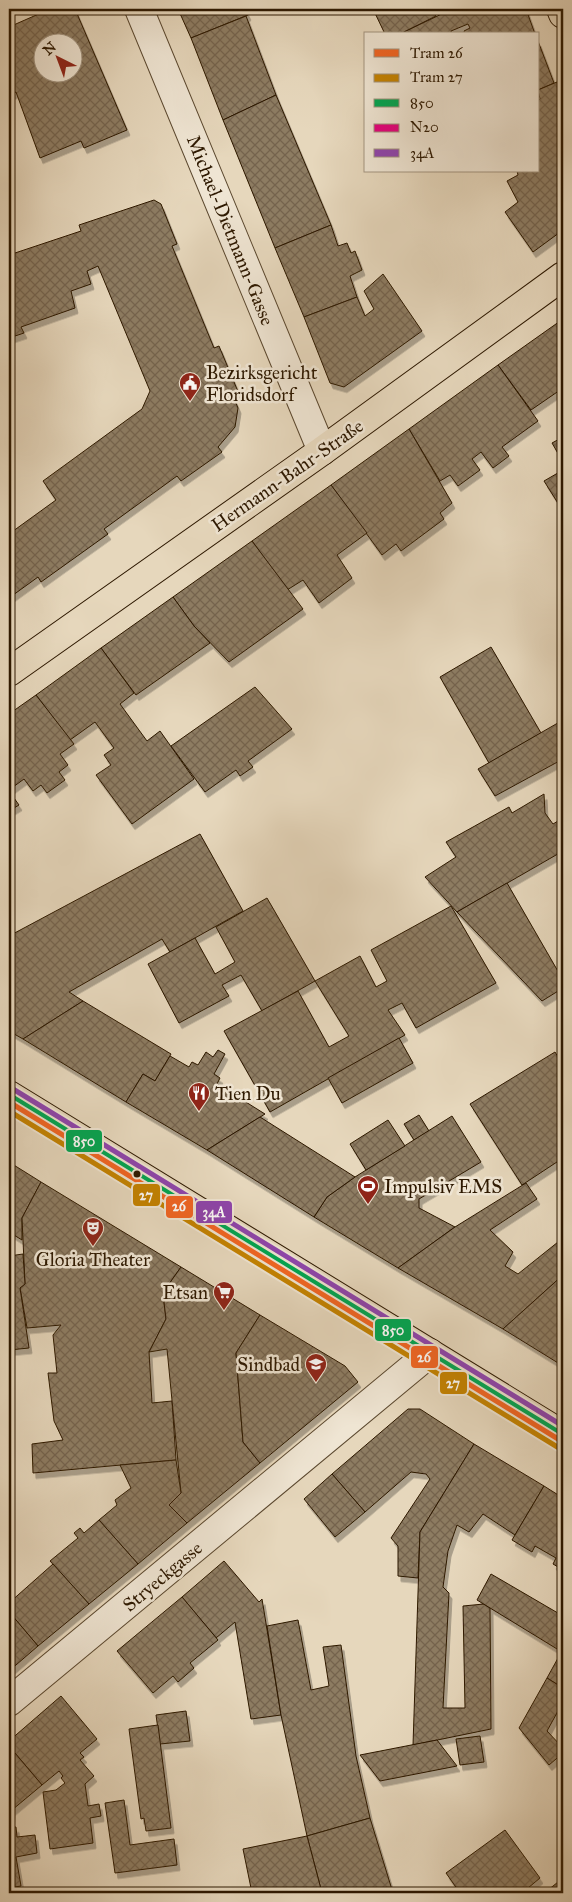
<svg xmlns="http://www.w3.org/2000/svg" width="572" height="1902" viewBox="0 0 572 1902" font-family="'IM FELL Great Primer',serif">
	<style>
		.building { fill: url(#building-cross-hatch); stroke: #2d1800; fill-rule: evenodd; filter: url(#shadow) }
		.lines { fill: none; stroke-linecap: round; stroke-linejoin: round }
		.minor-casing { stroke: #5b482f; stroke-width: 30 }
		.major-casing { stroke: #2d1800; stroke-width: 30 }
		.minor { stroke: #efe5d3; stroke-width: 28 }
		.major { stroke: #e6d7bc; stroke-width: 28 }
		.bus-1-casing { stroke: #efe5d3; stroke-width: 9 }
		.bus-2-casing { stroke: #efe5d3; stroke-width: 9 }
		.bus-3-casing { stroke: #efe5d3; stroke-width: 9 }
		.bus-1 { stroke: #00a651; stroke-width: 5 }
		.bus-2 { stroke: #e5007d; stroke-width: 5 }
		.bus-3 { stroke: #8e44ad; stroke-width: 5 }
		.tram-1-casing { stroke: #efe5d3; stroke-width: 9 }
		.tram-2-casing { stroke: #efe5d3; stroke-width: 9 }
		.tram-1 { stroke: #f26522; stroke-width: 5 }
		.tram-2 { stroke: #c48200; stroke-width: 5 }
		.bus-dot { fill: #2d1800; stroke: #efe5d3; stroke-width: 2 }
		.labels { text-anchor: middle; stroke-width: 5; stroke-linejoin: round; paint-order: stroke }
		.street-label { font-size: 19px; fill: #2d1800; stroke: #efe5d3 }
		.poi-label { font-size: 19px; fill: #2d1800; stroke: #efe5d3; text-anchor: start }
		.line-badge { stroke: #efe5d3; stroke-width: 2 }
		.badge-label { font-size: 14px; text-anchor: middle; font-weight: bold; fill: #fff }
	</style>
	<defs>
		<pattern id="building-cross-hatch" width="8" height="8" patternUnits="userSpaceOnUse" patternTransform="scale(1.25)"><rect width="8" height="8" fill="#8d7b62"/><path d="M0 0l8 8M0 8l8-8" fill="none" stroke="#74644e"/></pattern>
		<filter id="shadow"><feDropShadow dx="3" dy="5.5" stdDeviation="0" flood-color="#0004"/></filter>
	</defs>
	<rect width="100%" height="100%" fill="#e6d7bc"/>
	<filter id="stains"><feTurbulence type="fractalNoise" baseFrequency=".004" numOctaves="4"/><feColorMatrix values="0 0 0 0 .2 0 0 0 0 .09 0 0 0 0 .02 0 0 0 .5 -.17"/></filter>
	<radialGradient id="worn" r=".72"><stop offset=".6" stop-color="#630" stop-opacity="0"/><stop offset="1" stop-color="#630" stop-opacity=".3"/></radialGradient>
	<g class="building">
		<path d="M50 9H75L127 130 84 148 81 141 40 158 16 92 9 95V27ZM42 42H72V72H42Z"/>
		<polygon points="178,9 245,9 248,15 191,38"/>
		<polygon points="373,9 432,9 436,16 400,34 385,34"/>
		<polygon points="452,9 526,9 535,34 465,34 464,31 470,28 468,24 451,31 452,34 405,34 404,32"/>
		<polygon points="246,16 276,95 223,120 191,38"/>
		<polygon points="538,41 554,83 538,90"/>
		<polygon points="557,82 563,100 563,230 533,252 505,212 518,202 507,181 518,175 517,171 538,171 538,100 540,99 538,90"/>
		<polygon points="276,95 331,225 275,248 223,120"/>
		<polygon points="154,200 161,204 177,244 172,246 214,348 219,346 239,394 233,396 238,408 235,427 218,447 222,452 181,481 177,476 104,529 108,534 41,582 38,577 9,598 9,534 56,500 43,481 142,409 150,391 98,266 87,271 91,284 71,291 75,308 21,327 24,333 9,338 9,255 81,231 79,225"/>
		<polygon points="331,225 338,246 347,243 351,253 355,251 362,270 350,276 357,297 304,317 275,248"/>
		<polygon points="383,274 422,331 344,387 330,383 304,317 357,297 365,316 374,309 364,291"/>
		<polygon points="563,319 563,388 531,410 498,365"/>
		<polygon points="498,365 538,421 502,447 509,456 493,468 481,452 472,459 480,470 458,486 450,475 440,481 409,429"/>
		<polygon points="409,429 452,503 440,513 444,519 401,551 396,544 382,555 331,485"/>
		<polygon points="563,437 563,462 552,443"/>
		<polygon points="563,470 563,506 561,508 544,481"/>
		<polygon points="331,485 367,533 337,555 352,578 319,603 303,580 287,590 252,541"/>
		<polygon points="252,541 303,609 229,662 194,626 173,597"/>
		<polygon points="173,597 194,626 210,643 136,695 101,648"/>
		<polygon points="491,647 541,733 489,763 440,677"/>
		<polygon points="101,648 134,693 120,704 147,741 160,731 194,779 132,824 96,775 111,765 104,755 114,748 95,722 70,740 36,695"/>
		<polygon points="255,687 292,729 248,761 253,767 240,776 236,770 205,792 171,746"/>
		<polygon points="36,695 74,744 60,754 68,765 59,772 65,780 47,793 41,785 33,791 24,779 9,790 9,714"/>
		<polygon points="563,720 563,759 495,796 478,769"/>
		<polygon points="9,791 19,805 9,811"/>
		<polygon points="544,794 545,813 553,824 563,818 563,851 457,912 425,877 456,857 446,842 509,807 512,813"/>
		<polygon points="200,834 243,911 170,952 162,939 69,992 83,1001 23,1039 9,1031 9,936"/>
		<polygon points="507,883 563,980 563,988 542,1001 457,912"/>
		<polygon points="267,898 315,981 262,1011 241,975 222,985 229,996 179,1023 148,964 195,938 215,974 235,962 216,927"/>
		<polygon points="451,906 496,983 416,1028 402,1003 388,1010 405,1035 270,1112 224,1031 298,991 329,1047 349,1036 315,981 360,956 376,987 387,981 371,950"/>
		<polygon points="83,1001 171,1054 155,1081 143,1074 126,1102 23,1039"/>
		<polygon points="399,1038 413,1063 342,1103 328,1078"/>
		<polygon points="218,1050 225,1054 214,1074 220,1078 217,1084 265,1114 207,1150 126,1102 143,1074 155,1081 170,1056 189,1067 192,1062 198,1065 206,1052 213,1057"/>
		<polygon points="555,1052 563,1065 563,1158 522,1185 470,1104"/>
		<polygon points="419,1115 429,1131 414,1140 404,1124"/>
		<polygon points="452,1116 481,1162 419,1199 419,1208 455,1227 398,1268 314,1217 327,1197 355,1177"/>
		<polygon points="260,1117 355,1177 327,1197 314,1217 207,1150"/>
		<polygon points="388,1120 405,1146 366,1170 350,1144"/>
		<polygon points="9,1162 41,1182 22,1218 22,1240 9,1232"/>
		<polygon points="41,1182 181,1267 169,1284 164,1302 166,1319 149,1352 152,1403 172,1401 176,1460 33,1473 32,1444 63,1440 54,1421 48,1373 57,1373 53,1335 61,1325 27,1328 20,1288 25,1284 22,1218"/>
		<polygon points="526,1183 537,1199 490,1230 513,1252 505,1266 518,1274 563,1238 563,1275 503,1329 398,1268 455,1227"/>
		<polygon points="23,1254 25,1284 20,1288 29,1348 9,1350 9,1256"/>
		<polygon points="181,1267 260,1315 236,1353 243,1442 260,1463 187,1523 169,1505 181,1493 167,1349 149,1352 166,1319 164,1302 169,1284"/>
		<polygon points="563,1275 563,1366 503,1329"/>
		<polygon points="260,1315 345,1366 358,1382 260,1463 243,1442 236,1353"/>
		<polygon points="408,1409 420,1409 474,1444 420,1532 418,1578 398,1576 398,1546 391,1538 430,1479 426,1474 411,1472 365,1512 332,1474"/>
		<polygon points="474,1444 544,1486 515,1535 483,1514 469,1532 457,1525 448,1551 443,1587 449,1593 443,1708 465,1708 463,1606 484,1604 490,1608 491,1729 413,1745 420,1532"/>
		<polygon points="176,1460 181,1493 169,1505 187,1523 138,1564 99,1520 117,1505 115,1500 131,1488 120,1465"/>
		<polygon points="332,1474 365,1512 335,1537 304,1499"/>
		<polygon points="544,1486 563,1498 563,1570 553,1564 556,1558 535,1546 532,1552 512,1540"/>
		<polygon points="99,1520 138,1564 89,1604 50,1561 78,1538 74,1533 80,1528 84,1533"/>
		<polygon points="224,1561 259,1602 262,1599 281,1715 251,1719 235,1622 216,1638 182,1597"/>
		<polygon points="53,1564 89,1604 38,1646 9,1612 9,1603"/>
		<polygon points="491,1574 563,1616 562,1652 477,1600"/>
		<polygon points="182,1597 218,1640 190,1663 194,1668 178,1682 173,1676 153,1693 117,1651"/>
		<polygon points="11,1614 38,1646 9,1671 9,1616"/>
		<polygon points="298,1620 311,1690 329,1686 323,1647 341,1645 356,1756 370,1818 307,1836 281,1715 267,1626"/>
		<polygon points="563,1649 563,1688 547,1678"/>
		<polygon points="547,1678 563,1688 563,1702 547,1731 563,1748 563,1753 549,1765 519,1728"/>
		<polygon points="61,1696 97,1739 80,1753 84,1757 80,1760 94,1776 85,1784 88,1806 99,1804 101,1816 90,1818 93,1843 50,1849 43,1792 56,1790 65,1783 61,1778 63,1776 59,1771 42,1785 9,1746 9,1741"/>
		<polygon points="186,1711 190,1741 160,1744 156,1715"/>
		<polygon points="158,1725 171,1828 146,1831 144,1818 141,1819 129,1729"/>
		<polygon points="480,1736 484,1762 460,1765 456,1739"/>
		<polygon points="437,1740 457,1766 380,1781 360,1755"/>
		<polygon points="9,1746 42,1785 12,1810 11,1827 16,1827 17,1837 35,1835 37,1853 16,1857 21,1886 9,1888"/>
		<polygon points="124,1800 130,1845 174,1839 177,1865 115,1873 105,1803"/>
		<polygon points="370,1818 393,1893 322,1893 307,1836"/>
		<polygon points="505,1830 540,1878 522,1893 460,1893 446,1873"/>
		<polygon points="307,1836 322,1893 252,1893 243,1849"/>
		<polygon points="563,1878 563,1893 551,1893 548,1890"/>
	</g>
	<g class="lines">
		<g class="minor-casing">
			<g id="minor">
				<polyline points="139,9 322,451"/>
				<polyline points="9,1702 430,1353"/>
			</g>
		</g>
		<g class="major-casing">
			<g id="major">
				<polyline points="561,9 563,14"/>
				<polyline points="9,672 322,451 563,276"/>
				<polyline points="9,1095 563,1435"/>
			</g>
		</g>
		<use href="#minor" class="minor"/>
		<use href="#major" class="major"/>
		<g class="bus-1-casing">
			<polyline id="bus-1" points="9,1095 563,1435"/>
		</g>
		<g class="bus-2-casing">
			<polyline id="bus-2" points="9,1104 559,1441"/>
		</g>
		<g class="bus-3-casing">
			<polyline id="bus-3" points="13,1089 563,1426"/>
		</g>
		<use href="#bus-1" class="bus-1"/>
		<use href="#bus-2" class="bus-2"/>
		<use href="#bus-3" class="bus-3"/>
		<g class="tram-1-casing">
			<polyline id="tram-1" points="9,1102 563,1442"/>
		</g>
		<g class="tram-2-casing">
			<polyline id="tram-2" points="9,1111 559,1448"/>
		</g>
		<use href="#tram-1" class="tram-1"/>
		<use href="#tram-2" class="tram-2"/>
	</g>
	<defs>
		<g id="civic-pin" transform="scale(1.125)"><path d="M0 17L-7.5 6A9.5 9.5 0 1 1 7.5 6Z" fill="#8f2418" stroke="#efe5d3"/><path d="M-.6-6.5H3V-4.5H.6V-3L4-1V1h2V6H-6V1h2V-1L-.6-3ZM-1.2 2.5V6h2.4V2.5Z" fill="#fff"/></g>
		<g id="restaurant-pin" transform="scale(1.125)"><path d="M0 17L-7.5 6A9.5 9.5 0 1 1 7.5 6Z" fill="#8f2418" stroke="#efe5d3"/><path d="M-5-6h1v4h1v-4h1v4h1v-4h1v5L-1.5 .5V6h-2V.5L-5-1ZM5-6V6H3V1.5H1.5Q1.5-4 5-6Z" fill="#fff"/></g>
		<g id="stadium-pin" transform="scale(1.125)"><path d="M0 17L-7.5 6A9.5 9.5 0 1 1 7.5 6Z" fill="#8f2418" stroke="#efe5d3"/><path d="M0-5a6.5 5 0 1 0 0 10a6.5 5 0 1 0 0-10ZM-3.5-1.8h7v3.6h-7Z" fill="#fff"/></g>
		<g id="theatre-pin" transform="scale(1.125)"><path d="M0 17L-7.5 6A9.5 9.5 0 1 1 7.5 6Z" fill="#8f2418" stroke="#efe5d3"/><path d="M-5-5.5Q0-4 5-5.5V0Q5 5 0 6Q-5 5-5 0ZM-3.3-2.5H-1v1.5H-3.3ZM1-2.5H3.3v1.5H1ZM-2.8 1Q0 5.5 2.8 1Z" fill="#fff"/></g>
		<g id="supermarket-pin" transform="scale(1.125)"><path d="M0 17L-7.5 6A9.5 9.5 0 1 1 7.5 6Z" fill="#8f2418" stroke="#efe5d3"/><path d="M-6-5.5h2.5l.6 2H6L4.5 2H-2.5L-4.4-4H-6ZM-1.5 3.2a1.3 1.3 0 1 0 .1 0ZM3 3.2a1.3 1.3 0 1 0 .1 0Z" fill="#fff"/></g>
		<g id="school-pin" transform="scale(1.125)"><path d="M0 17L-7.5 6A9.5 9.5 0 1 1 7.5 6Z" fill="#8f2418" stroke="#efe5d3"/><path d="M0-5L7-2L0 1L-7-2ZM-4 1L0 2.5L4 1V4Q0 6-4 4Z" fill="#fff"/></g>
	</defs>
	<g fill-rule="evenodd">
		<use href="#civic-pin" x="190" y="383"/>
		<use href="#restaurant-pin" x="199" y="1093"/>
		<use href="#stadium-pin" x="368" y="1186"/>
		<use href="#theatre-pin" x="93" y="1228"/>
		<use href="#supermarket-pin" x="224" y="1292"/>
		<use href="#school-pin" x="316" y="1364"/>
	</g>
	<circle class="bus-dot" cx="137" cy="1174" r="4.5"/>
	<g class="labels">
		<g class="street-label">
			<text transform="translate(231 230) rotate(68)" y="7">Michael-Dietmann-Gasse</text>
			<text transform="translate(287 475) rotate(-35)" y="7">Hermann-Bahr-Straße</text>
			<text transform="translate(162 1576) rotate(-40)" y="7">Stryeckgasse</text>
		</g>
		<g class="poi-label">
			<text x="206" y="379">Bezirksgericht<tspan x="206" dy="22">Floridsdorf</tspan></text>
			<text x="215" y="1100">Tien Du</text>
			<text x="384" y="1193">Impulsiv EMS</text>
			<text x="93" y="1266" text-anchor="middle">Gloria Theater</text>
			<text x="208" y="1299" text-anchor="end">Etsan</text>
			<text x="300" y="1371" text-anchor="end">Sindbad</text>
		</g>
	</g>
	<g class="line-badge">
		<rect x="65" y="1129" width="38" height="24" rx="5" fill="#00a651"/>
		<rect x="132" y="1183" width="29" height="24" rx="5" fill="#c48200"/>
		<rect x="165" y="1195" width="29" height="24" rx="5" fill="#f26522"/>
		<rect x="195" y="1200" width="38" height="24" rx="5" fill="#8e44ad"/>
		<rect x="374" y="1318" width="38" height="24" rx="5" fill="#00a651"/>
		<rect x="410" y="1345" width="29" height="24" rx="5" fill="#f26522"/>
		<rect x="439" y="1371" width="29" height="24" rx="5" fill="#c48200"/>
	</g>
	<g class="badge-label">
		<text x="84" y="1146">850</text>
		<text x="146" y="1200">27</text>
		<text x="179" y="1211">26</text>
		<text x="214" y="1217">34A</text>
		<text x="393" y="1335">850</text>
		<text x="424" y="1362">26</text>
		<text x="453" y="1388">27</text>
	</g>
	<rect width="572" height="1902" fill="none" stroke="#e6d7bc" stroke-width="30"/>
	<rect x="10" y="10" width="552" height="1882" fill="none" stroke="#2d1800" stroke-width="2.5"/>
	<rect x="15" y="15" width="542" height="1872" fill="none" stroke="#2d1800"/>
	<rect x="364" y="32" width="175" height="140" fill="#efe5d3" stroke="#a1937f"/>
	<rect x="374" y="49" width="25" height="8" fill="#f26522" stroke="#a1937f"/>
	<text x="410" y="58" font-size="15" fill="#2d1800">Tram 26</text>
	<rect x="374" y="74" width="25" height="8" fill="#c48200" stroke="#a1937f"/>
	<text x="410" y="82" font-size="15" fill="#2d1800">Tram 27</text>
	<rect x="374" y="99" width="25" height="8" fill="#00a651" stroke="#a1937f"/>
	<text x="410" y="108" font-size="15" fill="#2d1800">850</text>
	<rect x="374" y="124" width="25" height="8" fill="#e5007d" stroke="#a1937f"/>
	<text x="410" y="132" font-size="15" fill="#2d1800">N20</text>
	<rect x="374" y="149" width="25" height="8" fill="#8e44ad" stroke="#a1937f"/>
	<text x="410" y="158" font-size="15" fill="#2d1800">34A</text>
	<g transform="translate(58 58) rotate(318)"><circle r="24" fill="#efe5d3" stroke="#a1937f"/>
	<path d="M0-4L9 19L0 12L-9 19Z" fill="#8f2418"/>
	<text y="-8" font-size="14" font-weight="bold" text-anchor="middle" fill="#2d1800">N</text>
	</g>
	<rect width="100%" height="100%" filter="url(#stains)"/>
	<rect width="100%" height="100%" fill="url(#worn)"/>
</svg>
